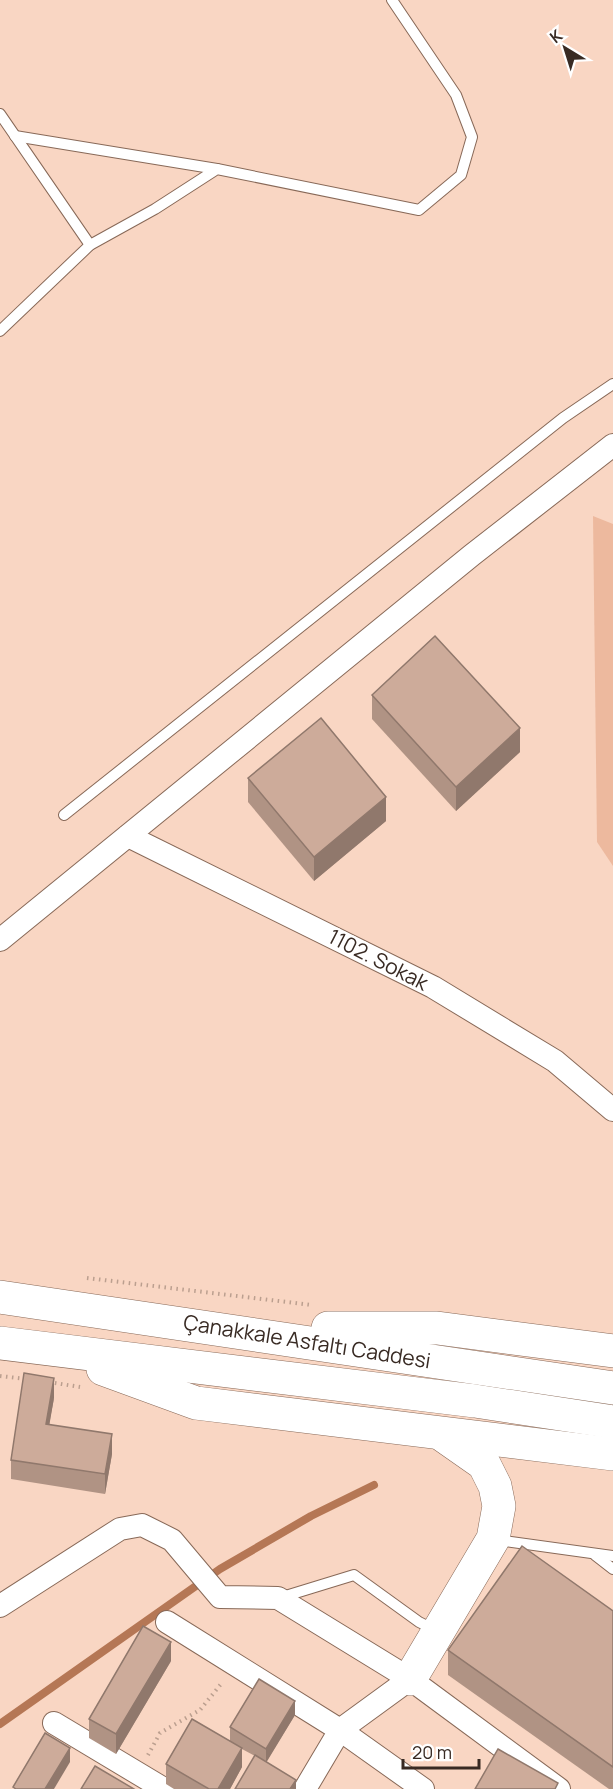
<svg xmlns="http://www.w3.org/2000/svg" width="613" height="1789" viewBox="0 0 613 1789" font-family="Manrope,sans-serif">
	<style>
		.green { fill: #edb99e }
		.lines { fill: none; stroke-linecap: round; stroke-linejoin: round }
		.stream { stroke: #b57755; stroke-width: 8 }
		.service-casing { stroke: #886958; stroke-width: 12 }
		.minor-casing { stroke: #886958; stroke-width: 24 }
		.trunk-casing { stroke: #886958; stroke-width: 34 }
		.path { stroke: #bb9f8f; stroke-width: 4; stroke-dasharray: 1.5 4.5; stroke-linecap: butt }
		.service { stroke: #fff; stroke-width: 10 }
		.minor { stroke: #fff; stroke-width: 22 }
		.trunk { stroke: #fff; stroke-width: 33 }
		.wall { fill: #b09384 }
		.shaded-wall { fill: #90786c }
		.building { fill: #cdab9a; stroke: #90786c; stroke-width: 1.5 }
		.labels { text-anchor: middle; stroke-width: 4.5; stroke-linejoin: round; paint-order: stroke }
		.street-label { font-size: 21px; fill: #382a23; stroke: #fff }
	</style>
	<rect width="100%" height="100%" fill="#f9d6c3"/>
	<polygon class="green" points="593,516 613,524 613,866 597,842"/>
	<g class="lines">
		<polyline class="stream" points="0,1724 220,1569 311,1516 374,1485"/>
		<g class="service-casing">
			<g id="service">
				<polyline points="0,114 90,245"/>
				<polyline points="15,136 217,169"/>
				<polyline points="0,331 90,245 155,209 217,169 419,210 461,175 472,137 456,95 392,0"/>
				<polyline points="64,815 563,418 613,384"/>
				<polyline points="497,1540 613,1556"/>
				<polyline points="595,1555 613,1569"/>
				<polyline points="279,1598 354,1575 419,1622 435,1630"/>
			</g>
		</g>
		<g class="minor-casing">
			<g id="minor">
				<polyline points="128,836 433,987 555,1061 613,1110"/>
				<polyline points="0,940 472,555 613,445"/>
				<polyline points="0,1606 120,1529 142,1525 172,1540 220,1597 278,1598 410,1679 559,1789"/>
				<polyline points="167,1622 340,1730 423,1789"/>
				<polyline points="54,1723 164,1789"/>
				<polyline points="305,1789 340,1730 410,1679"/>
			</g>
		</g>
		<g class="trunk-casing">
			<g id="trunk">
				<polyline points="0,1297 613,1388"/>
				<polyline points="328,1328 437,1328 613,1351"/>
				<polyline points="0,1343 475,1401 613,1422"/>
				<polyline points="103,1369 196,1403 613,1454"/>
				<polyline points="410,1679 493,1539 499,1506 495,1486 484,1464 444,1436"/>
			</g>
		</g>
		<g class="path">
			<polyline points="87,1278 312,1305"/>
			<polyline points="0,1376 26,1379"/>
			<polyline points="49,1382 80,1387"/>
			<polyline points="148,1755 160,1733 200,1710 221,1684"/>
		</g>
		<use href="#service" class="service"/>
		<use href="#minor" class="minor"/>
		<use href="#trunk" class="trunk"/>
	</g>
	<g class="wall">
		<polygon points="372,695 520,752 456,811 372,719"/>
		<polygon points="248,778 386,821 314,881 248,802"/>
		<polygon points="54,1398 49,1425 112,1454 105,1494 11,1479 11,1460"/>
		<polygon points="613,1611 613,1789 609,1789 448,1675 448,1650"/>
		<polygon points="171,1661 116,1754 89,1738 89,1719"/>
		<polygon points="295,1715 266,1762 296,1789 255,1756 242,1749 242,1767 230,1789 174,1789 166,1784 166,1764 230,1740 230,1727"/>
	</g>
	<g class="shaded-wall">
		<polygon points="520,728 520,752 456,811 456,787"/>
		<polygon points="386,797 386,821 314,881 314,857"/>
		<polygon points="54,1378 54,1398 46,1444 46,1424"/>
		<polygon points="112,1434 112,1454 105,1494 105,1474"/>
		<polygon points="171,1642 171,1661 116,1754 116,1734"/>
		<polygon points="295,1701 295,1715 266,1763 266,1749"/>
		<polygon points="70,1748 70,1762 54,1789 45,1789"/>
		<polygon points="242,1748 242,1767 230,1789 218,1789"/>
		<polygon points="296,1780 296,1789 290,1789"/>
	</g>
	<g class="building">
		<polygon points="435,636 520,728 456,787 372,695"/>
		<polygon points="321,718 386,797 314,857 248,778"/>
		<polygon points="24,1373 54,1378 46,1424 112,1434 105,1474 11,1460"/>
		<polygon points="522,1546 613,1611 613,1767 448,1650"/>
		<polygon points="143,1626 171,1642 116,1734 89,1719"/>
		<polygon points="259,1679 295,1701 266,1749 230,1727"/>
		<polygon points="192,1719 242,1748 218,1789 209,1789 166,1764"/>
		<polygon points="45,1733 70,1748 45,1789 16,1789 13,1787"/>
		<polygon points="498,1749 558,1783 555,1789 475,1789"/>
		<polygon points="255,1755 296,1780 290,1789 235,1789"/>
		<polygon points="95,1766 134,1789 81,1789"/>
	</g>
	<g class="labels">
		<g class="street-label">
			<text transform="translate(378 960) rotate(27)" y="7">1102. Sokak</text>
			<text transform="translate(307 1342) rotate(9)" y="7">Çanakkale Asfaltı Caddesi</text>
		</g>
	</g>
	<g transform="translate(565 48) rotate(322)" stroke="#ffffff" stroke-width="4.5" paint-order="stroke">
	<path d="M0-4.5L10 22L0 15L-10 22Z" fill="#382a23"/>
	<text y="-9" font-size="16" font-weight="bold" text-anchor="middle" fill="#382a23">K</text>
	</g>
	<path d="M403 1759v9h76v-9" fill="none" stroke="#382a23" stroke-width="3"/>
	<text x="412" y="1759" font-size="18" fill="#382a23" stroke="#ffffff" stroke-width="4.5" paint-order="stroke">20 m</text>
</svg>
